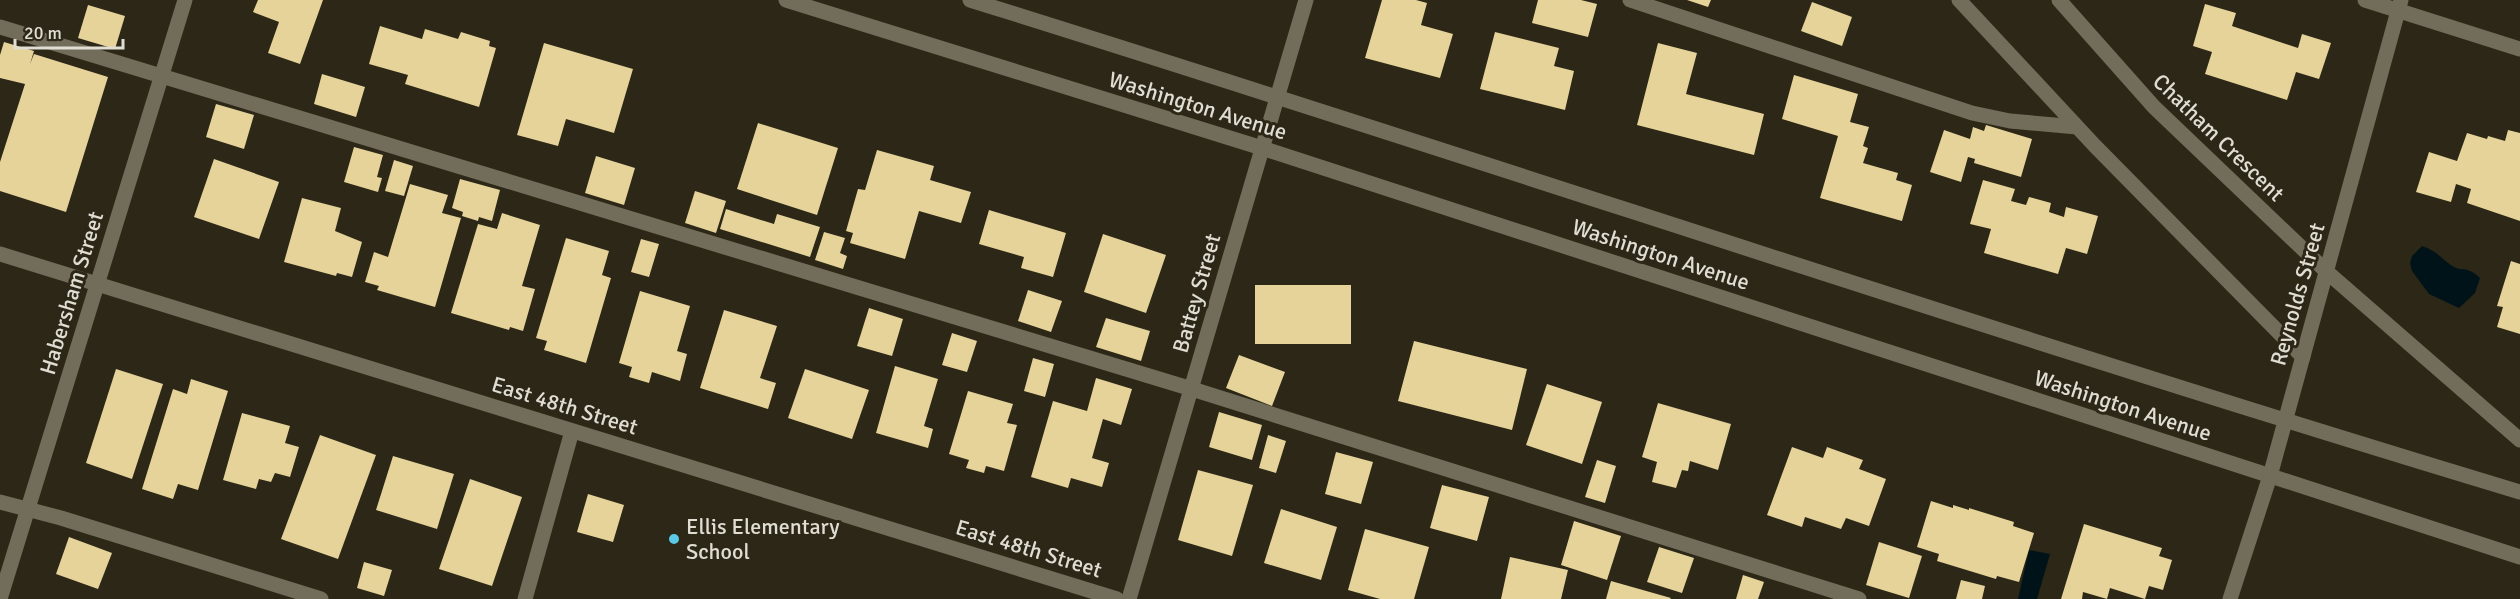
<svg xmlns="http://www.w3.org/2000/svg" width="2520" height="599" viewBox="0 0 2520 599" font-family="Signika,sans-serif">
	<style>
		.water { fill: #001319 }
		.building { fill: #e5d399 }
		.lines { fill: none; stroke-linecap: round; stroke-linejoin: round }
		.service { stroke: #726c5a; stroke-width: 15 }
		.minor { stroke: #726c5a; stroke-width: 15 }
		.tertiary { stroke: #726c5a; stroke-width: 15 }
		.poi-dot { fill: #5bc8e6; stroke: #2c2717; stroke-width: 2 }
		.labels { text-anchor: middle; stroke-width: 6; stroke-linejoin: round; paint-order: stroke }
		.street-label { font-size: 22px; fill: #e0ddd3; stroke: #2c2717 }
		.poi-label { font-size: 22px; fill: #e0ddd3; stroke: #2c2717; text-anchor: start }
	</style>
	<rect width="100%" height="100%" fill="#2c2717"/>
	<g class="water">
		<path d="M2422 246C2439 252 2441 259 2454 267 2463 272 2466 265 2480 278L2475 293 2459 308 2429 294 2412 271 2410 263 2412 256Z"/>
		<polygon points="2029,550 2050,554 2037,599 2018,599"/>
	</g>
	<g class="building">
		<polygon points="258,0 323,0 300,64 268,53 279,22 253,12"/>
		<polygon points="1382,0 1416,0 1427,3 1421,25 1453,34 1440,78 1365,58"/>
		<polygon points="1538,0 1581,0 1597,4 1588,37 1532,23"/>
		<polygon points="1687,0 1711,0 1708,7"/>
		<polygon points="1812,2 1852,17 1842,46 1801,31"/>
		<polygon points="2205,4 2236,13 2232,26 2298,48 2302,34 2331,43 2319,79 2296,72 2287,100 2205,74 2212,52 2193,46"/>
		<polygon points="88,5 125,16 115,49 78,38"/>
		<polygon points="380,26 422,39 425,29 458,39 461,32 490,41 489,46 496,48 479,107 405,84 408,75 369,64"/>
		<polygon points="1495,32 1559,48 1554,66 1574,71 1565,110 1480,89"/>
		<polygon points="4,42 34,51 30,64 34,54 108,77 66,212 0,191 0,162 25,84 0,78 0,55"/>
		<polygon points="544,43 633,69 614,133 566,119 558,146 517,135"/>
		<polygon points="1658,43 1697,53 1686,94 1764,114 1754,155 1637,125"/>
		<polygon points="322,74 365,87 356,117 314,104"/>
		<polygon points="1794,75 1858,94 1850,122 1869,127 1863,146 1868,148 1863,163 1898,173 1896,180 1912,185 1902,221 1820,198 1838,136 1782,119"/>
		<polygon points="216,104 254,115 244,149 206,137"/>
		<polygon points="758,123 838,148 817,215 737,189"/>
		<polygon points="1986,125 2032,139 2021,177 1974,163 1975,159 1968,157 1961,182 1930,172 1944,130 1970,139 1973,127 1984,131"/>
		<polygon points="2508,130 2520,133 2520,221 2467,203 2471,189 2456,184 2451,202 2416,192 2429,152 2457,161 2467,133 2487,139 2488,136 2505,141"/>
		<polygon points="354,147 383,155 377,177 382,178 378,192 344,182"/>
		<polygon points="877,150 934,166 930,180 971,192 961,223 919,211 905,259 850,243 853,233 846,231 858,189 865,190"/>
		<polygon points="596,156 635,168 624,205 585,193"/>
		<polygon points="214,159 279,182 259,239 194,217"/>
		<polygon points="394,160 413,166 404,196 385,191"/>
		<polygon points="460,179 500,190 492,221 479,217 478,221 462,216 463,212 452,208"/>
		<polygon points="1983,180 2015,189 2011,201 2026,205 2029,197 2051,203 2049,212 2064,217 2066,207 2098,216 2087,254 2066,248 2058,274 1984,253 1991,229 1970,224"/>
		<polygon points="410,184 448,195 442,213 461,218 435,307 377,290 379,286 365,282 374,252 388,257"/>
		<polygon points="695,191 726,201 716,233 685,223"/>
		<polygon points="302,198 341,208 335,231 362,242 352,277 337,273 336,276 284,262"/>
		<polygon points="726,209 774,224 777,214 820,227 810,257 720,229"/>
		<polygon points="989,210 1066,233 1053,277 1021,268 1024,257 979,244"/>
		<polygon points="502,213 540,225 522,286 535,289 523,331 510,327 509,330 451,313 478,224 497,229"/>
		<polygon points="824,232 845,238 840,253 847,256 843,269 815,260"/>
		<polygon points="1103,234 1166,255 1146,313 1084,292"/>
		<polygon points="566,238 609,251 602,275 611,278 586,363 544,350 547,341 536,338"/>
		<polygon points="641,239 659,244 649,277 631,272"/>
		<polygon points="2511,261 2520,264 2520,334 2497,327 2503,307 2497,306"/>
		<rect x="1255" y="285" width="96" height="59"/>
		<polygon points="1028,290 1062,301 1051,332 1018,321"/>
		<polygon points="640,291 690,306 677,351 687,354 680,381 652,372 649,383 629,377 632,367 619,363"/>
		<polygon points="869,308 903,319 892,356 857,346"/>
		<polygon points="724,310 777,326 760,378 776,383 768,409 700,388"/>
		<polygon points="1106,318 1150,331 1141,361 1096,347"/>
		<polygon points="952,333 977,341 967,372 942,365"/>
		<polygon points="1414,341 1527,369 1512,430 1398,401"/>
		<polygon points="1239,355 1285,372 1272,406 1226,388"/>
		<polygon points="1033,358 1054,364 1045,397 1024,391"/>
		<polygon points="895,366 938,379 924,426 933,429 928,448 876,433"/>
		<polygon points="116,369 163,384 132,479 86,463"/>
		<polygon points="805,369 869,390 852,439 788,418"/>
		<polygon points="1096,378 1132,389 1121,425 1103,419 1092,458 1109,463 1102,487 1071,478 1068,488 1031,477 1053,401 1087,411"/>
		<polygon points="191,379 228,391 198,490 178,484 173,499 142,489 173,389 187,394"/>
		<polygon points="1547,384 1602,402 1582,464 1526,445"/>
		<polygon points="968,391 1013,404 1007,423 1017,425 1004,471 986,466 984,473 966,468 969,460 949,454"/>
		<polygon points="1658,403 1731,424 1718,470 1690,461 1688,471 1682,470 1676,488 1652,482 1657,462 1642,457"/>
		<polygon points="1219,412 1262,425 1252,460 1209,447"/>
		<polygon points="242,413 290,426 285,443 299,447 290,477 275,473 271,482 259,479 256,489 223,480"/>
		<polygon points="320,435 376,455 338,559 281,539"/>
		<polygon points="1268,435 1286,441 1276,473 1259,468"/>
		<polygon points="1792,447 1823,458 1827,447 1863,460 1859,469 1886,479 1869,526 1846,518 1841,529 1805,517 1802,527 1767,515"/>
		<polygon points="1336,452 1373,462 1361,504 1325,494"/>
		<polygon points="393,456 454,474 437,529 376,510"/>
		<polygon points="1597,460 1616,466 1605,503 1585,497"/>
		<polygon points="1198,470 1253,485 1232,556 1178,540"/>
		<polygon points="470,479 522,497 492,586 439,569"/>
		<polygon points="1442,485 1489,497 1477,541 1430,528"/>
		<polygon points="588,494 624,505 613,542 577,532"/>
		<polygon points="1931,501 1953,508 1953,505 1969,510 1969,508 2014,522 2013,526 2034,533 2019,582 1997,576 1996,579 1937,561 1939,554 1917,547"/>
		<polygon points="1281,509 1337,527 1321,580 1264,563"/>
		<polygon points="1574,521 1621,536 1607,580 1561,565"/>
		<polygon points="2084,524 2162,548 2159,556 2172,560 2163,590 2149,586 2145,599 2110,588 2107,599 2083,592 2082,599 2061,599"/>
		<polygon points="1365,529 1429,547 1414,599 1380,599 1348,590"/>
		<polygon points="69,537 112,553 98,589 56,574"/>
		<polygon points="1879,542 1922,556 1909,598 1866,585"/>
		<polygon points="1659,547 1694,558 1682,593 1647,582"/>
		<polygon points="1510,557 1568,570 1561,599 1501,599"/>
		<polygon points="364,562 392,570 384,596 357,588"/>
		<polygon points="1743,575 1764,582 1758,599 1736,599"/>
		<polygon points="1961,580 1985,586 1982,599 1956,599"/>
		<polygon points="1611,581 1671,598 1670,599 1606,599"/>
	</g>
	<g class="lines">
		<g class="service">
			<polyline points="1630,0 1972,113 2010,121 2077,127"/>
			<polyline points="0,27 1192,389 1859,599"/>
			<polyline points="0,502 61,518 321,599"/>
			<polyline points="525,599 572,431"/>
		</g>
		<g class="minor">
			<polyline points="786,0 1262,148 2520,557"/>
			<path d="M970 0C1488 161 2001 336 2520 492"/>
			<polyline points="1959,0 2095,146 2303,357"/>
			<polyline points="2059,0 2154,107 2327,272 2520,440"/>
			<polyline points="2365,0 2520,49"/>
			<polyline points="0,254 1117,599"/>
			<polyline points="1129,599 1306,0"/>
		</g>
		<g class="tertiary">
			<polyline points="0,599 185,0"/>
			<polyline points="2230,599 2270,476 2401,0"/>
		</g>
	</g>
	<circle class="poi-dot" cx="674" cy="539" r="6"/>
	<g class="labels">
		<g class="street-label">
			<text transform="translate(1198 105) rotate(17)" y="8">Washington Avenue</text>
			<text transform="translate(2219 137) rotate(44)" y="8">Chatham Crescent</text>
			<text transform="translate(1661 254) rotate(18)" y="8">Washington Avenue</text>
			<text transform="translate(71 293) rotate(-73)" y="8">Habersham Street</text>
			<text transform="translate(1196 293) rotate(-74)" y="8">Battey Street</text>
			<text transform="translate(2297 294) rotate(-74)" y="8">Reynolds Street</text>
			<text transform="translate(565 405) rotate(17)" y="8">East 48th Street</text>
			<text transform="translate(2123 405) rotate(18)" y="8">Washington Avenue</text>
			<text transform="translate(1029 548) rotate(17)" y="8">East 48th Street</text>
		</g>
		<g class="poi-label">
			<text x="686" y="534">Ellis Elementary<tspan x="686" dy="25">School</tspan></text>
		</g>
	</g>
	<path d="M15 39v9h108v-9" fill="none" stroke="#e0ddd3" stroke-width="3"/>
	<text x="24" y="39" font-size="18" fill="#e0ddd3" stroke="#2c2717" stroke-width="4.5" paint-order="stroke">20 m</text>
</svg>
